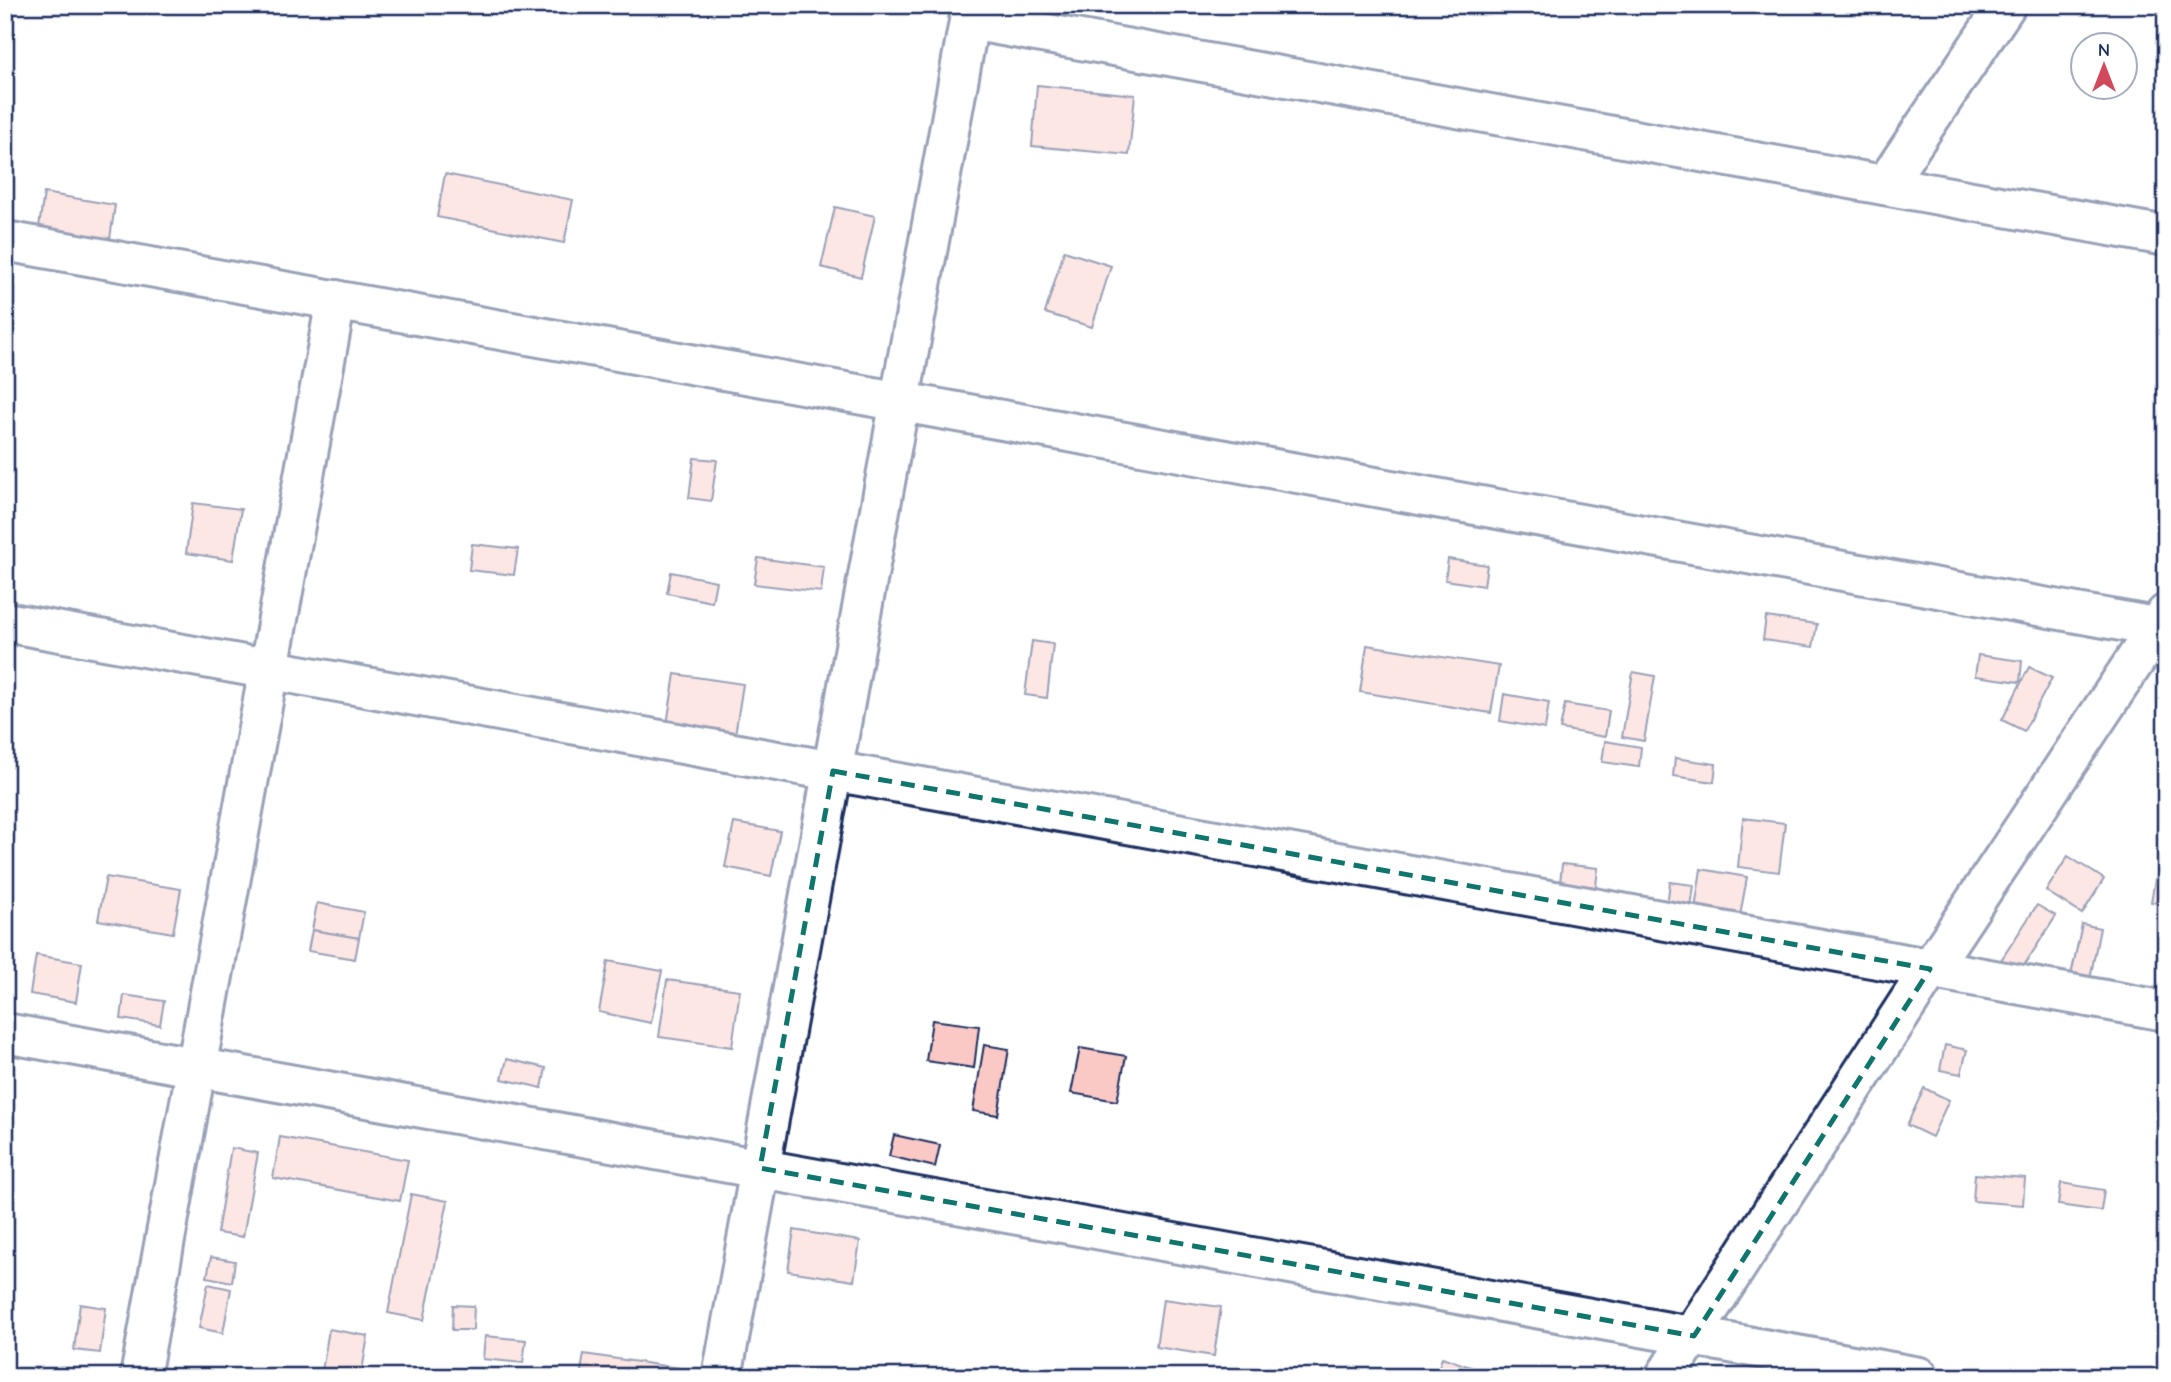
<svg xmlns="http://www.w3.org/2000/svg" width="2171" height="1382" viewBox="0 0 2171 1382" font-family="'Comic Neue',sans-serif">
	<style>
		.building { fill: #fac9c5; stroke: #1b2f5e; stroke-width: 2 }
		.lines { fill: none; stroke-linecap: round; stroke-linejoin: round }
		.street-casing { stroke: #1b2f5e; stroke-width: 44 }
		.secondary-casing { stroke: #1b2f5e; stroke-width: 44 }
		.street { stroke: #fff; stroke-width: 38 }
		.secondary { stroke: #fff; stroke-width: 38 }
		.marked { fill: none; stroke: #0f766e; stroke-width: 5; stroke-dasharray: 14 9; stroke-linejoin: round }
	</style>
	<rect width="100%" height="100%" fill="#fff"/>
	<filter id="ink" filterUnits="userSpaceOnUse"><feTurbulence type="fractalNoise" baseFrequency=".0143" numOctaves="2"/><feDisplacementMap in="SourceGraphic" scale="14" xChannelSelector="R" yChannelSelector="G"/><feConvolveMatrix kernelMatrix="1 2 1 2 8 2 1 2 1" color-interpolation-filters="sRGB"/></filter>
	<g filter="url(#ink)">
		<g class="building">
			<polygon points="1037,85 1135,95 1129,155 1032,146"/>
			<polygon points="445,174 573,200 564,243 437,217"/>
			<polygon points="44,193 115,205 110,239 39,227"/>
			<polygon points="835,207 875,216 861,277 821,267"/>
			<polygon points="1064,251 1111,266 1092,327 1045,313"/>
			<polygon points="694,458 717,460 711,501 689,498"/>
			<polygon points="193,503 241,509 233,560 186,553"/>
			<polygon points="472,544 518,549 514,575 469,570"/>
			<polygon points="758,558 824,567 821,592 754,584"/>
			<polygon points="1448,559 1487,565 1484,586 1445,580"/>
			<polygon points="671,572 716,581 712,602 667,593"/>
			<polygon points="1766,617 1817,624 1813,647 1763,640"/>
			<polygon points="1032,641 1053,644 1047,698 1025,695"/>
			<polygon points="1367,645 1499,666 1491,713 1360,692"/>
			<polygon points="1978,655 2022,661 2020,682 1975,676"/>
			<polygon points="2029,667 2052,678 2024,731 2002,720"/>
			<polygon points="1633,672 1655,676 1644,741 1622,737"/>
			<polygon points="675,674 743,684 735,735 667,724"/>
			<polygon points="1504,694 1549,702 1545,729 1500,721"/>
			<polygon points="1565,704 1609,711 1605,737 1560,729"/>
			<polygon points="1605,741 1641,747 1639,767 1602,762"/>
			<polygon points="1675,758 1716,764 1714,782 1673,776"/>
			<polygon points="1743,818 1785,823 1779,872 1738,867"/>
			<polygon points="734,823 780,831 771,876 725,867"/>
			<polygon points="2068,856 2104,879 2082,914 2046,891"/>
			<polygon points="1562,864 1598,868 1596,887 1560,883"/>
			<polygon points="1701,869 1747,877 1740,916 1695,909"/>
			<polygon points="106,877 181,889 173,933 98,920"/>
			<polygon points="2155,879 2166,881 2166,904 2151,902"/>
			<polygon points="1670,882 1694,885 1691,908 1667,905"/>
			<polygon points="317,903 364,912 359,938 312,930"/>
			<polygon points="2037,905 2056,916 2005,995 1986,983"/>
			<polygon points="2082,924 2100,928 2089,984 2070,980"/>
			<polygon points="312,930 359,938 355,959 308,951"/>
			<polygon points="36,955 82,963 76,1002 30,994"/>
			<polygon points="608,961 662,971 651,1023 599,1012"/>
			<polygon points="667,980 740,990 732,1047 659,1037"/>
			<polygon points="124,995 164,1001 160,1025 121,1019"/>
			<polygon points="932,1020 979,1026 974,1068 926,1061"/>
			<polygon points="984,1045 1009,1049 998,1115 973,1111"/>
			<polygon points="1945,1045 1967,1050 1961,1074 1940,1070"/>
			<polygon points="1080,1048 1126,1056 1117,1101 1071,1093"/>
			<polygon points="507,1059 546,1068 542,1088 502,1079"/>
			<polygon points="1924,1088 1949,1100 1932,1137 1907,1125"/>
			<polygon points="894,1135 940,1145 935,1167 889,1156"/>
			<polygon points="280,1137 408,1160 400,1201 273,1178"/>
			<polygon points="231,1148 258,1153 243,1237 217,1233"/>
			<polygon points="1975,1174 2025,1178 2023,1205 1973,1201"/>
			<polygon points="2166,1182 2166,1216 2160,1215"/>
			<polygon points="2061,1183 2104,1190 2101,1211 2058,1205"/>
			<polygon points="411,1194 448,1201 424,1320 388,1313"/>
			<polygon points="794,1230 860,1241 854,1281 788,1271"/>
			<polygon points="211,1257 235,1261 232,1282 207,1277"/>
			<polygon points="208,1284 231,1289 223,1333 199,1328"/>
			<polygon points="1163,1299 1221,1307 1214,1356 1156,1347"/>
			<polygon points="80,1304 106,1308 100,1353 74,1350"/>
			<polygon points="453,1305 474,1306 473,1330 452,1330"/>
			<polygon points="329,1329 368,1336 361,1377 321,1377"/>
			<polygon points="485,1336 526,1340 523,1363 483,1359"/>
			<polygon points="584,1354 679,1368 678,1377 580,1377"/>
			<polygon points="1442,1357 1482,1371 1480,1377 1436,1377"/>
		</g>
		<g class="lines">
			<g class="street-casing">
				<g id="street">
					<polyline points="970,20 2166,236"/>
					<polyline points="1885,185 2006,5"/>
					<polyline points="5,241 2166,629"/>
					<polyline points="5,622 2166,1011"/>
					<polyline points="5,1033 1919,1377"/>
					<polyline points="140,1377 336,300"/>
					<polyline points="722,1377 972,5"/>
				</g>
			</g>
			<g class="secondary-casing">
				<polyline id="secondary" points="1665,1377 1930,969 2166,614"/>
			</g>
			<use href="#street" class="street"/>
			<use href="#secondary" class="secondary"/>
		</g>
	</g>
	<path d="M0 0H2171V1382H0ZM833 771 1930 969 1694 1336 760 1168Z" fill="#fff" fill-opacity=".55" fill-rule="evenodd"/>
	<path class="marked" d="M833 771 1930 969 1694 1336 760 1168Z"/>
	<rect width="2171" height="1382" fill="none" stroke="#fff" stroke-width="28"/>
	<rect x="14" y="14" width="2143" height="1354" fill="none" stroke="#1b2f5e" stroke-width="2.5" filter="url(#ink)"/>
	<g transform="translate(2104 66)"><circle r="33" fill="#ffffff" stroke="#a4acbf" stroke-width="2"/>
	<path d="M0-5L12 26L0 18L-12 26Z" fill="#d1495b"/>
	<text y="-10" font-size="19" font-weight="bold" text-anchor="middle" fill="#1b2f5e">N</text>
	</g>
</svg>
